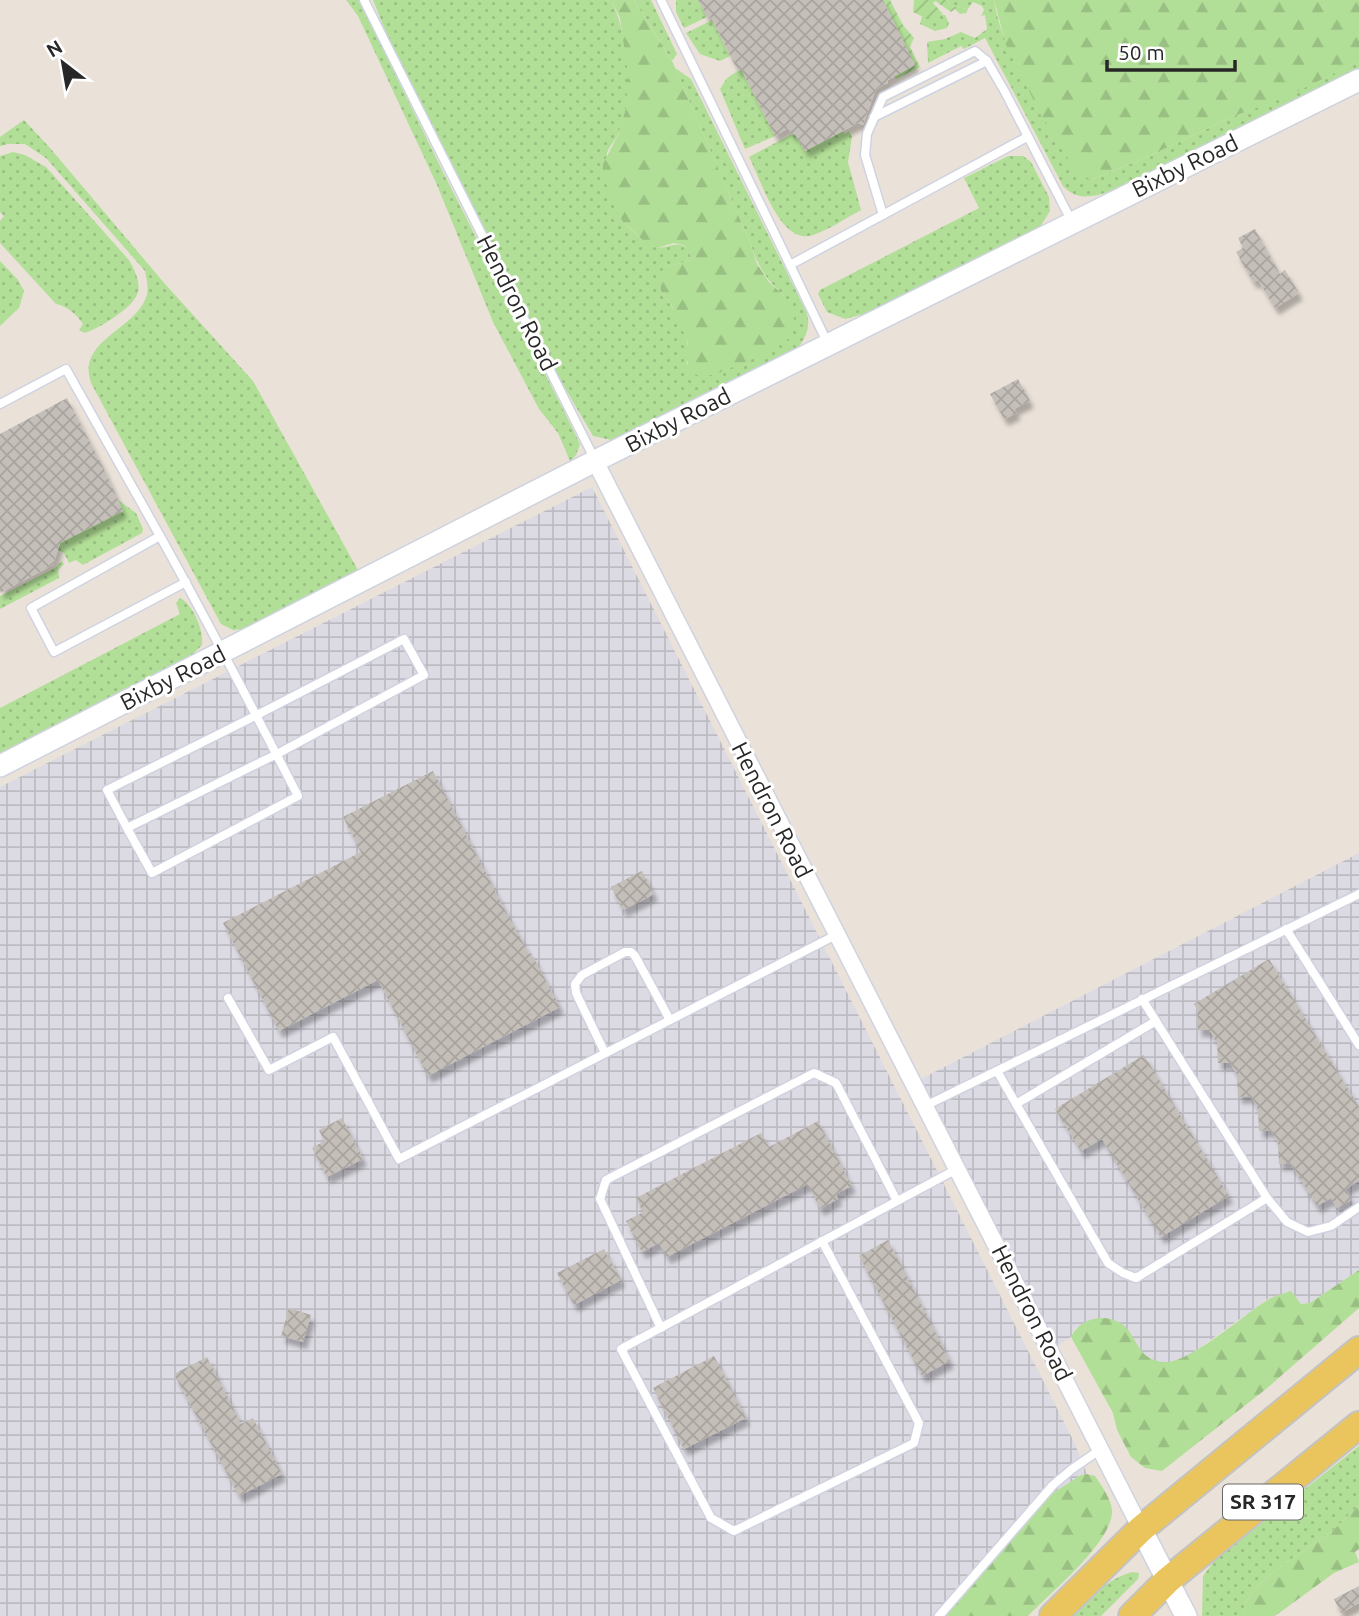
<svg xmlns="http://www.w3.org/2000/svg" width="1359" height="1616" viewBox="0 0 1359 1616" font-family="Ubuntu,sans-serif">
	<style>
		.industrial { fill: url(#industrial-grid) }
		.grass { fill: url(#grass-dots) }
		.forest { fill: url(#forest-firs) }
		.garden { fill: url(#garden-furrows) }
		.building { fill: url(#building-cross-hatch); filter: url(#shadow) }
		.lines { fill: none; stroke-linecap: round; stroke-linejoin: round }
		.service-casing { stroke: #cfd3e0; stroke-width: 11 }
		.minor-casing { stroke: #cfd3e0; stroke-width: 19 }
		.tertiary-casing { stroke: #cfd3e0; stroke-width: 24 }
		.primary-casing { stroke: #c3c3c3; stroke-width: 30 }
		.service { stroke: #fff; stroke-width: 8 }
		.minor { stroke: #fff; stroke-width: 16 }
		.tertiary { stroke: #fff; stroke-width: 21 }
		.primary { stroke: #eac55e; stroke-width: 26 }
		.labels { text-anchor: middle; stroke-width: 6; stroke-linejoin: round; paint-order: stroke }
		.shield { fill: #fff; stroke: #686868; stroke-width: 2 }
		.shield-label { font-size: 21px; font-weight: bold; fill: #272727 }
		.street-label { font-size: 23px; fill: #272727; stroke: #fff }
	</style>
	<defs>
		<pattern id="industrial-grid" width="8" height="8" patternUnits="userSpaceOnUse" patternTransform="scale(1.75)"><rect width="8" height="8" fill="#dcdae2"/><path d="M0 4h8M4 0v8" fill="none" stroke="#bdbbc2"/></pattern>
		<pattern id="grass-dots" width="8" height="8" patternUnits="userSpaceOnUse" patternTransform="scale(1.75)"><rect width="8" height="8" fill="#b2df97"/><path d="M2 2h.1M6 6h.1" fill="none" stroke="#99bf82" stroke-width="1.8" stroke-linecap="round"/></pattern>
		<pattern id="forest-firs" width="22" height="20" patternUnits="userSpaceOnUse" patternTransform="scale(1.75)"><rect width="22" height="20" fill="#b2df97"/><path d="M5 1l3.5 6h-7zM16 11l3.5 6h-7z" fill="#99bf82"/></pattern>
		<pattern id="garden-furrows" width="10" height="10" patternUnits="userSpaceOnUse" patternTransform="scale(1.75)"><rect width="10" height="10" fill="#b2df97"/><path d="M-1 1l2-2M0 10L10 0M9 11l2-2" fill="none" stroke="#99bf82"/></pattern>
		<pattern id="building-cross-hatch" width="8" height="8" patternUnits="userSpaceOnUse" patternTransform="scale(1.75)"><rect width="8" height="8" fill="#c5bfb9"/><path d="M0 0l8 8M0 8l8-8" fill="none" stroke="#a9a49f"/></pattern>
		<filter id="shadow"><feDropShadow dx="4" dy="7" stdDeviation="2" flood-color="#0004"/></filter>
	</defs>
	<rect width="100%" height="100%" fill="#eae2d9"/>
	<g class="industrial">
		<polygon points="592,487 1075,1444 1087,1474 1081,1475 1053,1493 946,1616 0,1616 0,787"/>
		<polygon points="1359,853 1359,1270 1310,1303 1301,1304 1268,1299 1185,1358 1168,1363 1154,1361 1143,1354 1122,1324 1075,1328 1071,1337 1057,1346 919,1080"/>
	</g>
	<g class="grass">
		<polygon points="346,0 359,0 443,172 564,411 580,444 576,455 570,461 558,433 539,409 493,322 437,185 358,16"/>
		<path d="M373 0H606L612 2C626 32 632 75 626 108 624 116 621 126 618 134 616 140 609 146 607 153 605 163 615 212 622 220 627 227 648 246 655 247 670 250 674 238 690 250L691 260 666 267 661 291C675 309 694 340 687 364L714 375 731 367 784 296C767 280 758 267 751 245L675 68 691 79 806 311C811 325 807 335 799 347L619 437 611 440 593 436 558 376 432 128 390 43Z"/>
		<polygon points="634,0 651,0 677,54 672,61"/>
		<polygon points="676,0 698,0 707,17 684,28 676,12"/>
		<path d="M947 0H994C1004 65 1055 125 1091 180L1147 157 1234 116 1284 97 1359 61V69L1119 188C1099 195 1080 204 1063 186L985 38 964 49 961 46 928 63 927 42 945 39 961 32 975 38 987 29 985 15 981 16 984 10 982 6 973 2 968 9 951 6Z"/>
		<polygon points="934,14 945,15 949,23 947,28 935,31 920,24 922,17"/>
		<polygon points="712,20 730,56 720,61 700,54 686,33"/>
		<polygon points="741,69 775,136 745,149 720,89 727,78"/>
		<path d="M24 120 50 148 165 284 253 381 359 572 248 629 233 630 221 624 91 383C76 339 138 330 147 294 149 287 146 278 145 271L46 158 25 144H8L0 146V137Z"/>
		<path d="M843 131 845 134 849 131 852 137 848 162 861 210C846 218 829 230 813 235 780 246 761 179 749 157L792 134H795L805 151Z"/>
		<path d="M13 152 25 155 46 167 129 260C143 285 143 296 120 313 108 322 98 328 85 333L79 330 83 324C77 315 67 306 56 304L0 243V221L4 216 0 212V156Z"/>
		<polygon points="1008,156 1023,156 1031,162 1049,197 1050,211 1040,227 872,312 845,319 827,312 818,294 820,290 979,208 964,178"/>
		<polygon points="0,261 18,280 24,291 19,308 0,326"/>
		<polygon points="117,499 136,513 143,529 142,533 83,565 76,560 69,563 64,553 58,550 56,545"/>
		<polygon points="62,561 64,564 58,570 59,578 0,609 0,596 55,568"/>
		<path d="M180 598C193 604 204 631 202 645L192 655V657L0 755V708L180 614 176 603Z"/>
		<path d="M1359 1446V1505C1347 1516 1336 1529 1323 1538 1297 1557 1253 1578 1243 1610L1246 1616H1202L1203 1576 1215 1560Z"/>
		<path d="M1132 1572 1139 1573 1138 1579 1101 1616H1068C1087 1599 1107 1579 1132 1572Z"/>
	</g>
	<g class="forest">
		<polygon points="606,0 634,0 673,63 751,245 757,264 769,282 784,296 795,321 790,338 771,351 714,375 697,375 688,372 688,343 672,306 661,291 659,273 666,267 691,260 690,251 683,245 674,243 657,248 647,244 623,222 615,208 603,175 603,164 618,135 626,108 628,74 620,18 612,2"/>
		<polygon points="994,0 1359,0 1359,61 1284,98 1234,116 1147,157 1091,180 1081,177 1073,167 1040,113 1006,45"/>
		<path d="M1359 1270V1308L1266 1389 1162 1471 1145 1468 1131 1457 1117 1430 1113 1413 1071 1337C1079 1319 1104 1312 1122 1324 1139 1337 1136 1360 1164 1362 1189 1364 1242 1316 1266 1301 1273 1296 1283 1294 1291 1291L1301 1304 1310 1303Z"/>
		<path d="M1087 1474 1095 1476C1102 1486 1111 1499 1112 1510 1114 1541 1050 1593 1028 1616H946L1053 1493 1081 1475Z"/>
		<path d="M1359 1505V1549L1355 1552 1359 1562 1334 1573 1275 1616H1246L1243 1610C1253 1578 1297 1557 1323 1538 1336 1529 1347 1516 1359 1505Z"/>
	</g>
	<g class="garden">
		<polygon points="883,0 890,0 903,25 914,38 910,47 920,67 896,79 894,76 915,65"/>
		<polygon points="914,0 947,0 951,6 968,9 966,13 960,14 955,9 951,12 935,1 933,3 943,14 925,18 913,12"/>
	</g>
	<g class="building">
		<polygon points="698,0 883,0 915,65 888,80 888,83 876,89 863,125 858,123 805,151 795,134 792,135 788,128 775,136 741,69 738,71 710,15 707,17"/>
		<polygon points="1255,229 1280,274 1285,270 1299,293 1275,308 1258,280 1253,282 1236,252 1243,248 1238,238"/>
		<polygon points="1018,379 1030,401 1014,409 1017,413 1004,419 990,394"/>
		<polygon points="67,398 104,469 123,511 60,543 53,565 0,593 0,434"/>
		<polygon points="433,771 505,910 529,954 531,953 560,1007 428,1076 378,980 279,1031 223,923 361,852 343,817"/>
		<polygon points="642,871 654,894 623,910 611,887"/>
		<polygon points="1269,959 1359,1107 1359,1181 1345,1189 1351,1200 1337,1208 1331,1198 1317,1206 1290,1163 1279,1164 1278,1142 1271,1130 1259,1131 1258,1109 1250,1096 1238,1097 1237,1075 1230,1063 1218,1063 1217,1042 1209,1030 1198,1030 1197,1009 1194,1004"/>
		<polygon points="1144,1055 1229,1196 1161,1237 1102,1139 1081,1151 1055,1109"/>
		<polygon points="342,1118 363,1159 327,1177 312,1148 324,1141 319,1130"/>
		<polygon points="818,1121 852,1186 836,1194 838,1199 820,1209 808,1184 667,1257 659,1243 642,1252 626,1221 643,1212 636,1198 761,1133 769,1147"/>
		<polygon points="888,1240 950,1361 922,1376 859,1256"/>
		<polygon points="604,1249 621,1280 574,1305 557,1273"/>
		<polygon points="289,1308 311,1315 303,1342 281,1336"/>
		<polygon points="714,1356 746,1418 684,1449 653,1388"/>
		<polygon points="207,1357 241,1424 253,1418 282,1474 239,1496 174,1374"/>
		<polygon points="1359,1586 1359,1603 1341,1613 1334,1599"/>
	</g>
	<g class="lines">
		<g class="service-casing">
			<g id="service">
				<polyline points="364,0 595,460"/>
				<polyline points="661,0 790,265"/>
				<polyline points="874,117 987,61"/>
				<polyline points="883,215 865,155 867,134 883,97 975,51 987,61 1005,92 1072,222"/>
				<polyline points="828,344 790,265 1027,137"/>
				<polyline points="0,404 66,369 160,536"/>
				<path d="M127 828 107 790 257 715 404 639 424 675 277 754 127 828 152 873 298 796C253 709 208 622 160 536L31 608 54 652 186 582"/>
				<polyline points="1286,929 1359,1045"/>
				<polyline points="228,998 269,1070 333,1037 399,1159 836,935"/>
				<polyline points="605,1053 576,993 575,984 582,975 625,952 631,952 635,956 670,1020"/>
				<polyline points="997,1071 1108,1263 1123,1273 1136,1278 1267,1198 1142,999"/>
				<polyline points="1016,1104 1156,1021"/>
				<polyline points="925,1106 1359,894"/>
				<polyline points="1267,1198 1287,1222 1308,1232 1331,1226 1359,1207"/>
				<polyline points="822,1241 919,1423 914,1443 734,1531 711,1518 621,1349 957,1169"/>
				<polyline points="661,1328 600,1199 606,1180 814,1073 836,1083 897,1201"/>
				<polyline points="939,1616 1053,1485 1072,1469 1101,1449"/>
			</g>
		</g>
		<g class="minor-casing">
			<polyline id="minor" points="595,461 1141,1529"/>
		</g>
		<g class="tertiary-casing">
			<g id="tertiary">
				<polyline points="0,766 595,461 1359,80"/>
				<polyline points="1141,1529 1186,1616"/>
			</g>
		</g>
		<g class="primary-casing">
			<g id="primary">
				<polyline points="1053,1616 1141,1529 1359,1350"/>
				<polyline points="1132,1616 1168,1580 1359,1425"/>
			</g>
		</g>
		<use href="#service" class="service"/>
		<use href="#minor" class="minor"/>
		<use href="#tertiary" class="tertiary"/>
		<use href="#primary" class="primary"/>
	</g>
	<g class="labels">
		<rect class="shield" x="1223" y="1484.5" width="80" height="35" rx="5"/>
		<g class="shield-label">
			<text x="1263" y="1509">SR 317</text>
		</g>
		<g class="street-label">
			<text transform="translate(1185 166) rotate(-26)" y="8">Bixby Road</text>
			<text transform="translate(517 303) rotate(63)" y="8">Hendron Road</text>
			<text transform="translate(678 420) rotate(-27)" y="8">Bixby Road</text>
			<text transform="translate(173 678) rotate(-27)" y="8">Bixby Road</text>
			<text transform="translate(772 810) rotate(63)" y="8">Hendron Road</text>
			<text transform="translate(1032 1313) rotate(63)" y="8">Hendron Road</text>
		</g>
	</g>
	<g transform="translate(63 63) rotate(329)" stroke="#ffffff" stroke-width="5" paint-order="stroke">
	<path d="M0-5L12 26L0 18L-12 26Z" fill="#272727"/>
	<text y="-10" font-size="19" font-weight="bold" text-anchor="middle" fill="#272727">N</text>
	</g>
	<path d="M1107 60v10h128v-10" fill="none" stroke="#272727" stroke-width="3.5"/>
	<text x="1118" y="60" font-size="21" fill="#272727" stroke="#ffffff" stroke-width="5" paint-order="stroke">50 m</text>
</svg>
